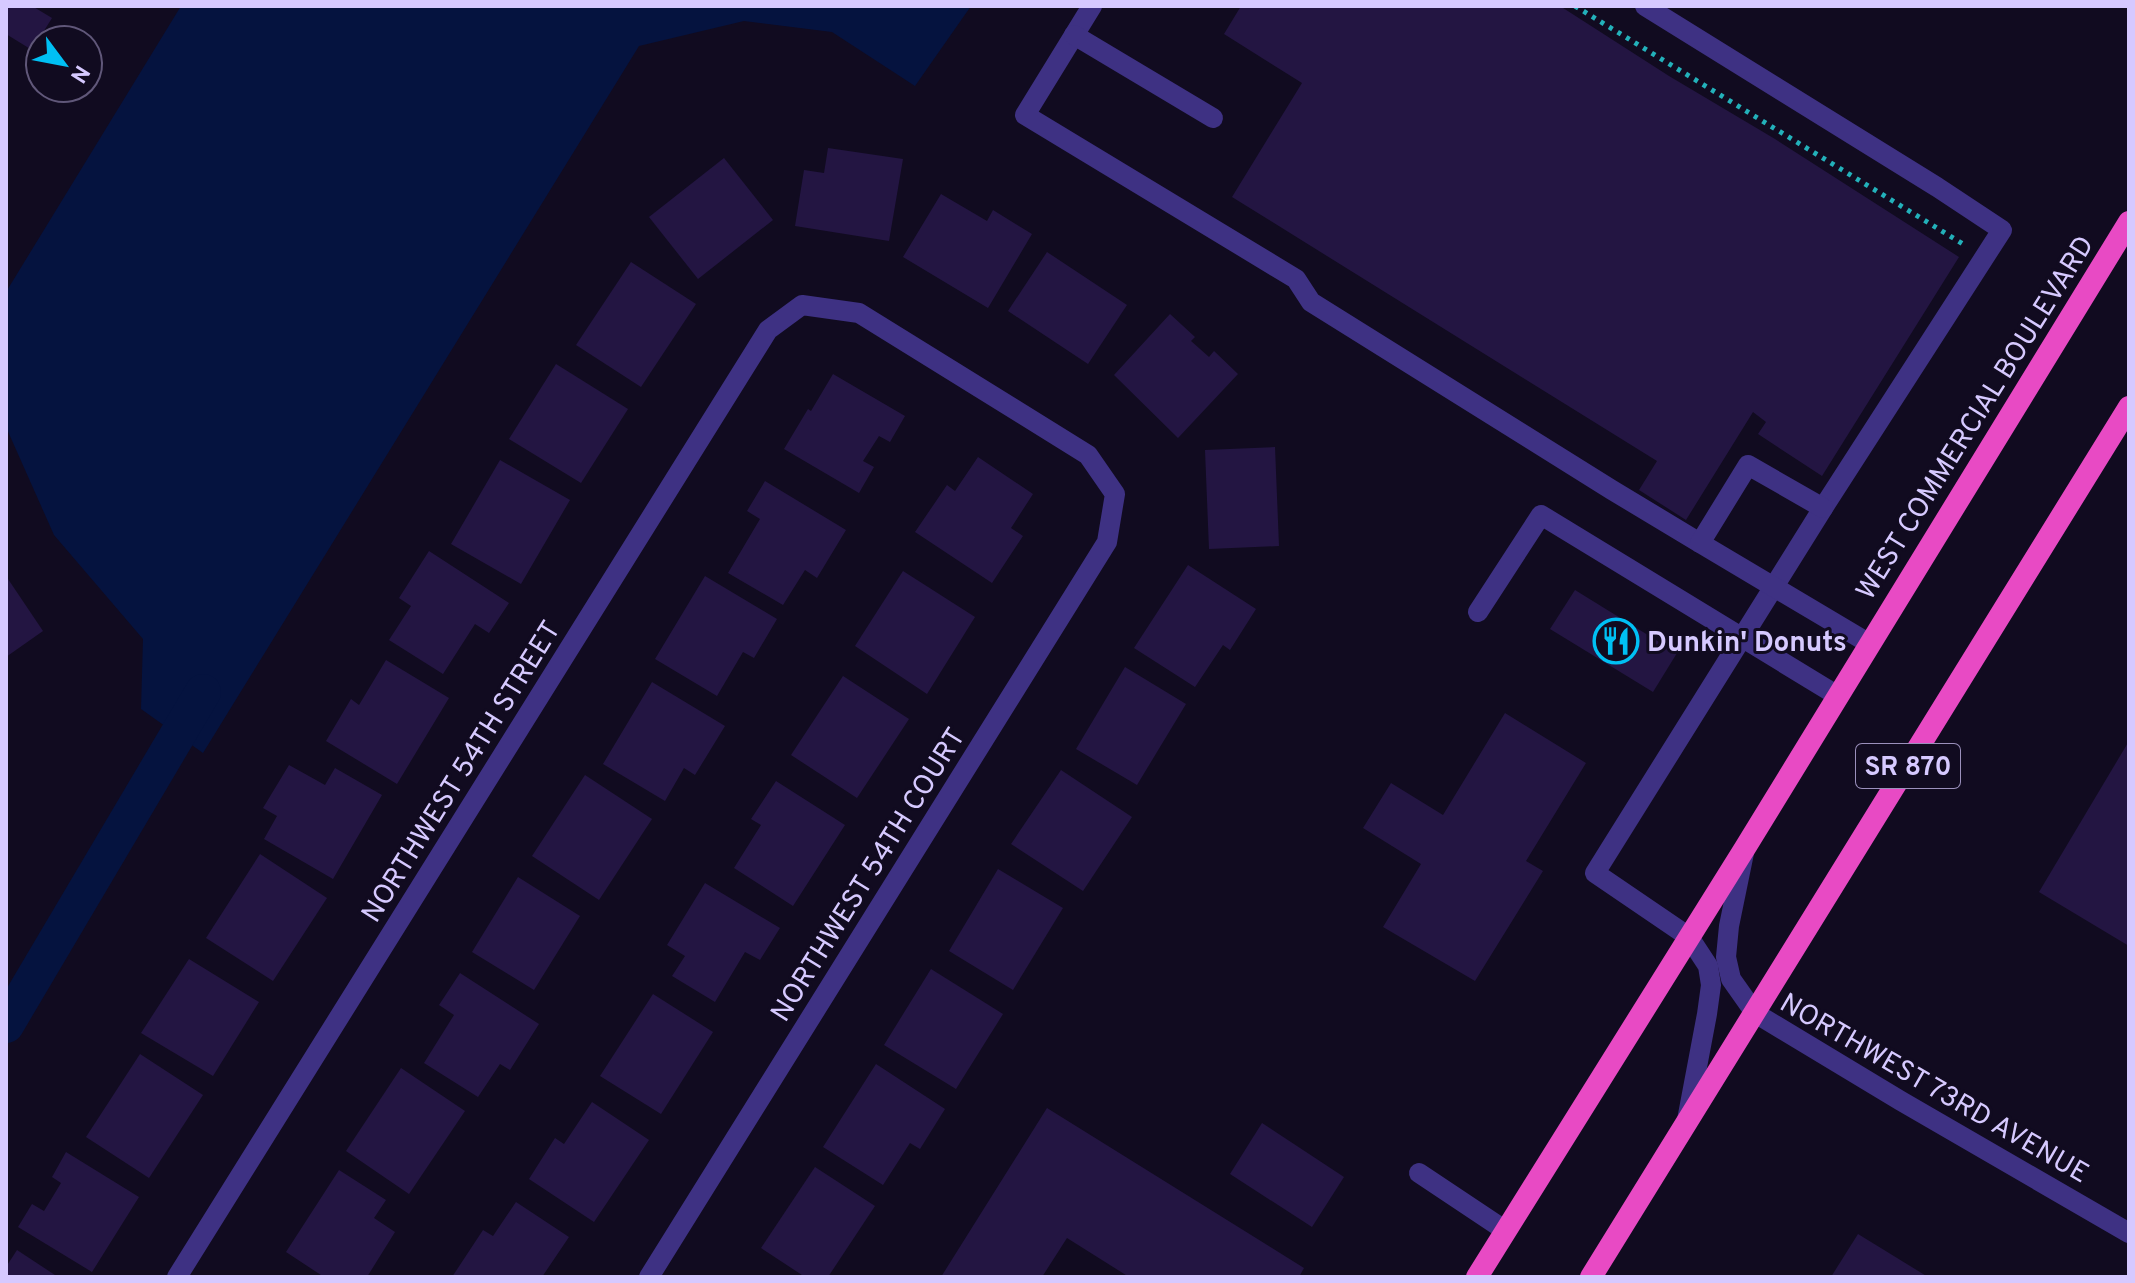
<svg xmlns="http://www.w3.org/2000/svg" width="2135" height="1283" viewBox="0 0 2135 1283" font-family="Overpass,sans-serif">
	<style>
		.water { fill: #05133f }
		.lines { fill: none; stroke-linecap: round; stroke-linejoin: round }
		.canal { stroke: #05133f; stroke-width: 36 }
		.building { fill: #231542 }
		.path { stroke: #23b1ba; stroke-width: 5; stroke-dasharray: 4 6; stroke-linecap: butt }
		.service { stroke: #3e3183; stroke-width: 20 }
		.minor { stroke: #3e3183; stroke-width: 20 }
		.trunk { stroke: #e84ac4; stroke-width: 22 }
		.labels { text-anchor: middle; stroke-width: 6; stroke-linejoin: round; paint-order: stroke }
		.shield { fill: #110b20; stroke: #9b90bc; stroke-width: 2 }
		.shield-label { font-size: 26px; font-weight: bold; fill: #d6c9ff }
		.street-label { font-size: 28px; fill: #d6c9ff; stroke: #110b20 }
		.poi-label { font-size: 28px; font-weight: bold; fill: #d6c9ff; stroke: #110b20; text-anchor: start }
	</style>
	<rect width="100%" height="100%" fill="#110b20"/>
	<polygon class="water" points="181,6 971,6 915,86 832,32 744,21 639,46 203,753 141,709 143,639 54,535 6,427 6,292"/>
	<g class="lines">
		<polyline class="canal" points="6,1025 203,692"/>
	</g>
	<g class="building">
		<polygon points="6,6 32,6 52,18 32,50 6,34"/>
		<polygon points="1241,6 1560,6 1669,76 1775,139 1959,257 1822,476 1758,434 1766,422 1753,412 1686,520 1639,490 1657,461 1232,197 1302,83 1224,34"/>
		<polygon points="828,148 903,159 889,241 795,226 804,170 824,173"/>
		<polygon points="724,158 773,220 698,279 649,217"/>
		<polygon points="941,194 987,221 993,210 1032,234 988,308 903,257"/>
		<polygon points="1047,252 1127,305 1088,364 1008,311"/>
		<polygon points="631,262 696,304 641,387 576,345"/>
		<polygon points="1170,314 1195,337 1191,341 1209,357 1214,351 1238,374 1178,438 1114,375"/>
		<polygon points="556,364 628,409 581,483 509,439"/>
		<polygon points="833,374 905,416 890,442 879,436 863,461 874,467 859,493 784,449 808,409 811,411"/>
		<polygon points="1275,447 1279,546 1209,549 1205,450"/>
		<polygon points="978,457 1033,494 1011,528 1023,536 992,583 915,532 947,485 955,491"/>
		<polygon points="500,460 570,500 521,584 451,544"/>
		<polygon points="765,481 846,530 817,578 805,570 783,605 728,573 760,519 747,511"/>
		<polygon points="429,551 509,603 489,633 475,624 443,674 389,640 411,606 399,598"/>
		<polygon points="1188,565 1256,609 1230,650 1223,645 1195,687 1134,648"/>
		<polygon points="903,571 975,617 927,694 855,646"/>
		<polygon points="705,576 777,619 754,658 743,652 717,696 655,659"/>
		<polygon points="8,579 43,631 6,657 6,581"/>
		<polygon points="1575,590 1677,653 1653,692 1550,629"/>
		<polygon points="386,660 449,698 397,784 326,741 351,699 359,705"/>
		<polygon points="1125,667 1186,704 1137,785 1076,749"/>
		<polygon points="843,676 909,719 857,798 791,755"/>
		<polygon points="652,682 725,726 695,775 684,768 665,801 603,764"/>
		<polygon points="1505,713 1586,763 1526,861 1543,871 1475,981 1383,927 1421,864 1363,828 1391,783 1443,815"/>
		<polygon points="2129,741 2129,946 2039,892"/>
		<polygon points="289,765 325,785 335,768 382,795 333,879 264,839 277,816 263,808"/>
		<polygon points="1061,770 1132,817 1083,891 1011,844"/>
		<polygon points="585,775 652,819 599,900 532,856"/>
		<polygon points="776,781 845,825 793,906 734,868 761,825 751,819"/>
		<polygon points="260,854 327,898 273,981 206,938"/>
		<polygon points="998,869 1063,908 1013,990 949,951"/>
		<polygon points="518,877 580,916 534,990 472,952"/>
		<polygon points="705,883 780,928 760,960 745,952 715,1002 672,976 685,956 667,945"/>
		<polygon points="189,959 259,1002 213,1076 141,1033"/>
		<polygon points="931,969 1003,1014 956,1089 884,1045"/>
		<polygon points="460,973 539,1024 510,1070 500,1064 478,1097 424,1063 454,1015 439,1005"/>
		<polygon points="653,994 713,1032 661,1114 600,1076"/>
		<polygon points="140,1054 203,1095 149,1178 86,1137"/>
		<polygon points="876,1064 945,1109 920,1149 910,1143 883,1185 823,1147"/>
		<polygon points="401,1068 465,1111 409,1194 346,1151"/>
		<polygon points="592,1102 649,1140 594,1222 529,1179 555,1138 564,1144"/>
		<polygon points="1047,1108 1304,1268 1299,1277 1129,1277 1067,1238 1042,1277 941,1277"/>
		<polygon points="1262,1123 1344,1177 1312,1227 1230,1174"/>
		<polygon points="66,1152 139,1197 92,1272 18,1227 32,1204 44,1211 61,1183 52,1177"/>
		<polygon points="815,1167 875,1206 828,1277 805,1277 761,1248"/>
		<polygon points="339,1170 386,1200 374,1218 395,1232 367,1277 324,1277 286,1252"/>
		<polygon points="516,1202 569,1237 542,1277 452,1277 483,1230 493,1236"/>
		<polygon points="1858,1234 1928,1277 1831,1277"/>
		<polygon points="17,1250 58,1277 6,1277 6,1267"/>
	</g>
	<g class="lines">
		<polyline class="path" points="1575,6 1963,244"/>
		<g class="service">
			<polyline points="1092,6 1025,115 1296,279 1311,302 1612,490 1700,543"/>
			<polyline points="1645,6 1937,187 2002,230 1823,508 1595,873 1689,937"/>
			<polyline points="1074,35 1213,118"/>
			<polyline points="1823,508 1748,465 1700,543 1870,644"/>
			<polyline points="1478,612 1541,515 1838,696"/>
			<polyline points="1419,1173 1506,1231"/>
		</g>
		<g class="minor">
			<polyline points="1744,853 1729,926 1726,957 1731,979 1755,1013 1901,1101 2129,1233"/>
			<polyline points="1687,1120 1707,1014 1711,985 1708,966 1689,937"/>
			<polyline points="177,1277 768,330 802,305 859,313 1088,455 1115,494 1107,542 649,1277"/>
		</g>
		<g class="trunk">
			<polyline points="1477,1277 1745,848 2129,222"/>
			<polyline points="1591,1277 2129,407"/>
		</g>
	</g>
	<defs>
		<g id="restaurant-ring" transform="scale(2.3)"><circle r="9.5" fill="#110b20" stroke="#00c0f4" stroke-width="1.5"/><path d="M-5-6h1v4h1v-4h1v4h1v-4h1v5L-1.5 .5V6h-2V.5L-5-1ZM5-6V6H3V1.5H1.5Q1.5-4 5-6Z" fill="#00c0f4"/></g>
	</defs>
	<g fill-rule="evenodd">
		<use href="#restaurant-ring" x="1616" y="641"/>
	</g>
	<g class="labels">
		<rect class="shield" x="1856" y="744" width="104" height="44" rx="6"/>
		<g class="shield-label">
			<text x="1908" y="775">SR 870</text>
		</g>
		<g class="street-label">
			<text transform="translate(1974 417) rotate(-58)" y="10">WEST COMMERCIAL BOULEVARD</text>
			<text transform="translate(460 771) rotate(-58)" y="10">NORTHWEST 54TH STREET</text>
			<text transform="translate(867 874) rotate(-58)" y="10">NORTHWEST 54TH COURT</text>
			<text transform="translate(1935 1087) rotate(30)" y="10">NORTHWEST 73RD AVENUE</text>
		</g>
		<g class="poi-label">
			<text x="1647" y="651">Dunkin' Donuts</text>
		</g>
	</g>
	<rect width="2135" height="1283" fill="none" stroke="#d6c9ff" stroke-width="16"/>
	<g transform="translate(64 64) rotate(122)"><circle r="38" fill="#110b20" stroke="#605779" stroke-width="2"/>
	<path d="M0-6L14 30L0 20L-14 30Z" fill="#00c0f4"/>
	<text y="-12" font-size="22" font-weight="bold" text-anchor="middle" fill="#d6c9ff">N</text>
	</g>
</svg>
